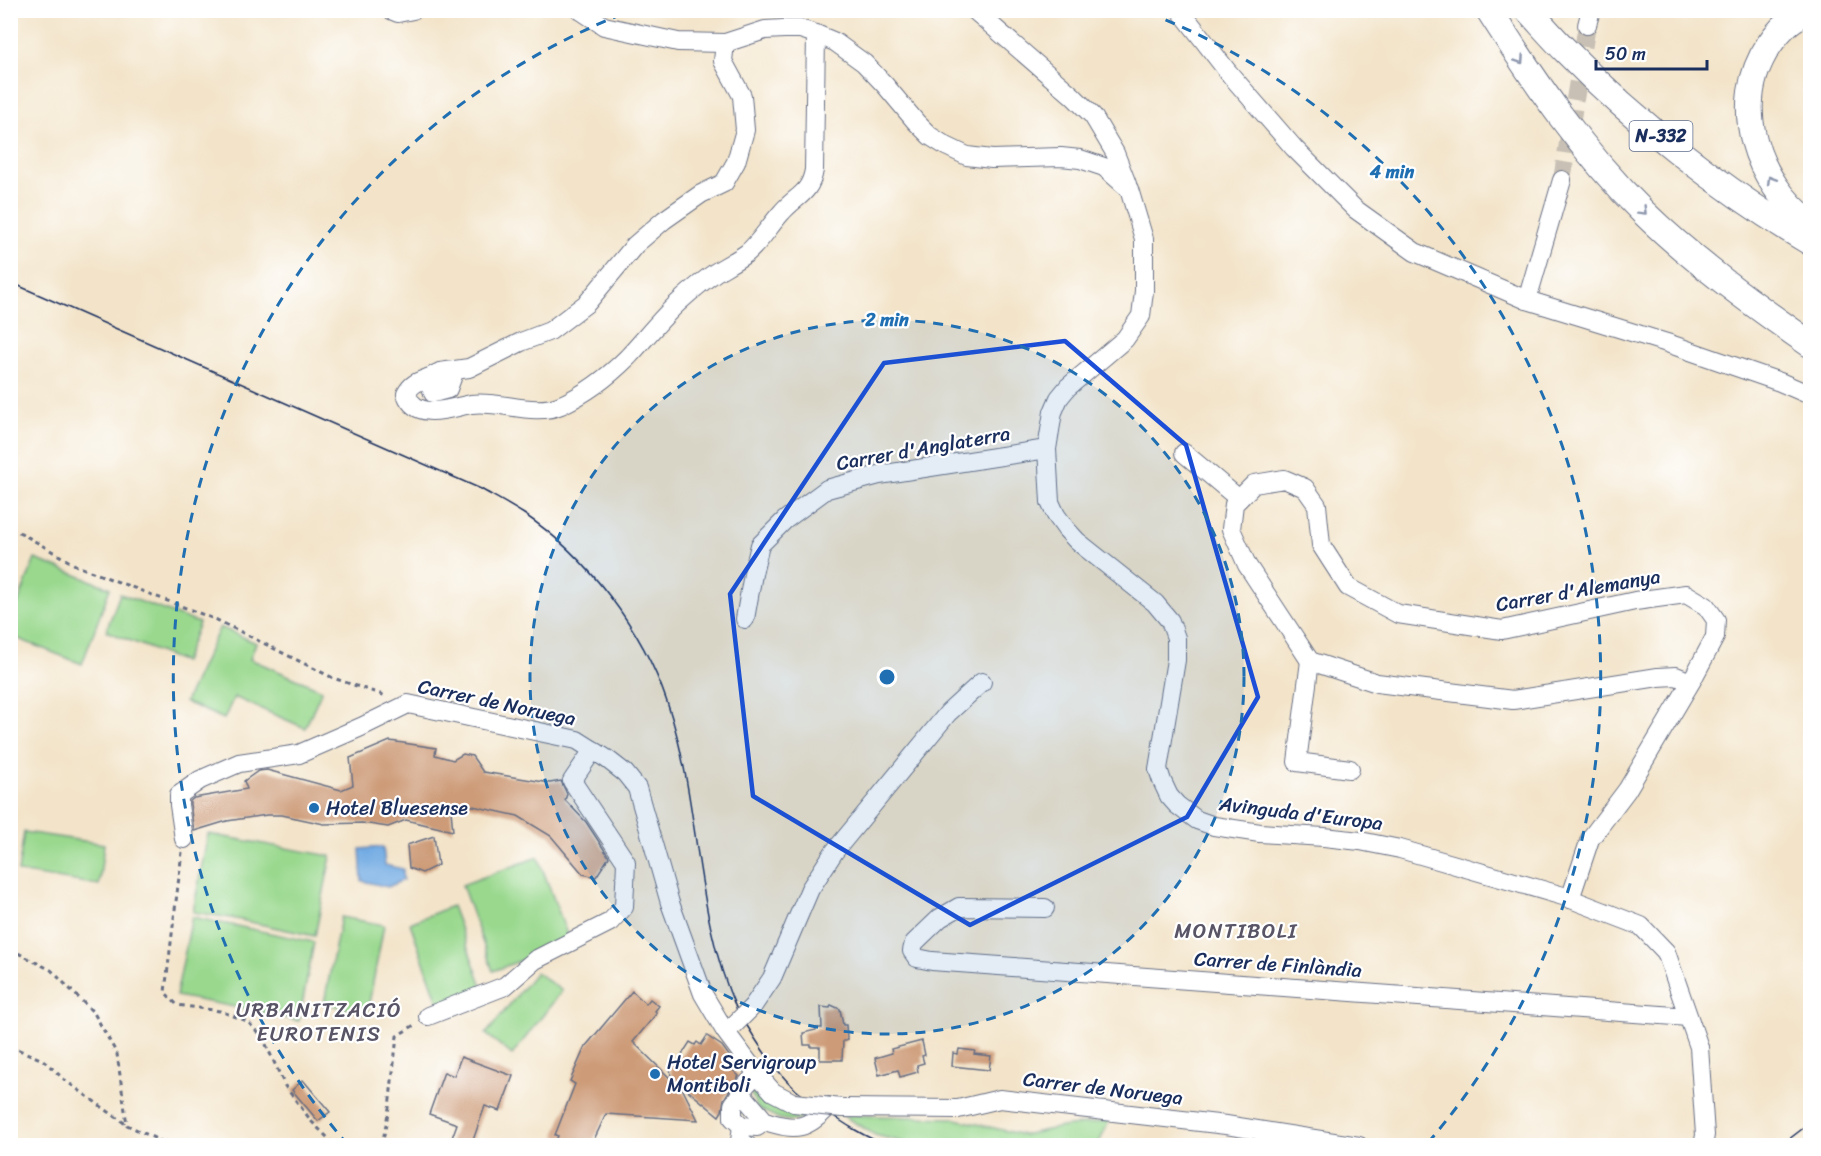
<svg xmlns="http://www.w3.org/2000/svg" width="1821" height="1156" viewBox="0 0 1821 1156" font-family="Sriracha,sans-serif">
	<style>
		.green { fill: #99d88d; stroke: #5a8476; stroke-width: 1.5 }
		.water { fill: #73ace3; stroke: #476ea0; stroke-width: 1.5 }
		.building { fill: #cd9b78 }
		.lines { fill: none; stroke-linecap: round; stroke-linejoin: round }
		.minor-tunnel { stroke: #c8c0b4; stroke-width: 18; stroke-dasharray: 18 9; stroke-linecap: butt }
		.minor-casing { stroke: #676e83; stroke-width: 20 }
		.highway-casing { stroke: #676e83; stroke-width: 28 }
		.path { stroke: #676e83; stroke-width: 3; stroke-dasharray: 4.5 4.5; stroke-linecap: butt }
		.minor { stroke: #fff; stroke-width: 18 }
		.highway { stroke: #fff; stroke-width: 26 }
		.tram { stroke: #1b2f5e; stroke-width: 1.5 }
		.minor-bridge-casing { stroke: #676e83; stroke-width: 20; stroke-linecap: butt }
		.minor-bridge { stroke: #fff; stroke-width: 18 }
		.oneway { stroke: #8d97ae }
		.marked { fill: none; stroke: #1d4ed8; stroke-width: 4.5; stroke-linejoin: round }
		.ring { fill: none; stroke: #1f6fb2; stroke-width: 3; stroke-dasharray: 10 8 }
		.poi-dot { fill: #1f6fb2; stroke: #fff; stroke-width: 2 }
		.labels { text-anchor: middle; stroke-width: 4.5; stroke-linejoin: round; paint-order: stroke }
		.shield { fill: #fff; stroke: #5f6d8e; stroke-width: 1.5 }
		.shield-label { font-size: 18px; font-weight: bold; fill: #1b2f5e }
		.street-label { font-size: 20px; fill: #1b2f5e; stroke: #fff }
		.poi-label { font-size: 20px; fill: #1b2f5e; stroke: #fff; text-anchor: start }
		.neighbourhood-label { font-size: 21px; letter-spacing: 1.5px; fill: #595567; stroke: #fff }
		.centre { fill: #1f6fb2; stroke: #fff; stroke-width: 3 }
		.ring-label { font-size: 18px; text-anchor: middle; font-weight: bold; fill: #1f6fb2; stroke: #fff; stroke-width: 4.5; stroke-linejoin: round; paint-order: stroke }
	</style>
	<rect width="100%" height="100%" fill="#fff"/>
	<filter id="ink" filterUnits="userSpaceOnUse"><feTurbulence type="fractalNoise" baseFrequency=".0167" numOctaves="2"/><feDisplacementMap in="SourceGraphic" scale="12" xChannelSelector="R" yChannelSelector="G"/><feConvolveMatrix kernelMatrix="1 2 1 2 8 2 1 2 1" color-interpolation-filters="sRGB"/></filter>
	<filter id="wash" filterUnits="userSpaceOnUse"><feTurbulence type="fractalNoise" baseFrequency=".008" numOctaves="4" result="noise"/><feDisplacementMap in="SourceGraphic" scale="24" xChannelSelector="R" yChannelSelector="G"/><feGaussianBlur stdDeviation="1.35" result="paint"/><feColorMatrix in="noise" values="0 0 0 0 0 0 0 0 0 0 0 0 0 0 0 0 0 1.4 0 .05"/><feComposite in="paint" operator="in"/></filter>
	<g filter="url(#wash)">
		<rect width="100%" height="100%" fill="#f3e4c9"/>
		<g class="green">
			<polygon points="35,559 110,588 82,664 11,636 11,621"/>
			<polygon points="120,594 199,623 184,662 106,631"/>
			<polygon points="220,627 256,643 250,659 322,690 305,728 234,697 224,719 185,702"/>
			<polygon points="24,832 104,844 99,885 18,872"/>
			<polygon points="208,834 331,856 315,936 231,918 193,912"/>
			<polygon points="538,857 570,942 493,971 462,885"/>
			<polygon points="452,906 485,994 441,1010 410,923"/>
			<polygon points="192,917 314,942 299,1021 256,1011 176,996"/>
			<polygon points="341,917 384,925 367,1014 324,1003"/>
			<polygon points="536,972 562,991 512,1055 486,1034"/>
			<path d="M753 1089C772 1103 784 1109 808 1113L810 1116 793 1121 780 1119 757 1108 751 1093Z"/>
			<polygon points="842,1115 952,1118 1023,1135 1062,1127 1109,1121 1098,1145 919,1146 875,1135"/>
		</g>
		<polygon class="water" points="383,847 385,865 403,869 403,880 388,887 362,881 360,849"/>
		<g id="blocks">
			<g class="building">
				<polygon points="390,741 436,748 435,755 453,760 463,754 472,756 483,772 550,783 561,781 567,794 565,800 586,822 609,857 596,877 583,874 551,836 518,816 450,801 453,831 406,820 388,827 362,823 324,824 282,815 267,815 227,821 194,831 190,804 190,801 194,798 247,789 244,781 258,771 267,770 341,790 353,785 350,758"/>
				<polygon points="434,836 438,865 422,873 409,868 407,845"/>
				<polygon points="632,991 646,1004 650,999 659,1006 655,1011 657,1013 633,1042 671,1079 670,1063 676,1064 690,1042 695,1045 697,1042 701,1045 707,1036 722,1046 733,1061 730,1067 739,1076 724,1099 722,1111 719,1116 680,1084 698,1120 606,1114 591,1146 554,1146 558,1136 555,1135 575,1084 570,1081 585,1047"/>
				<polygon points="831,1005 840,1009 843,1025 846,1025 847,1039 846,1041 843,1041 842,1060 820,1060 820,1047 811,1047 811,1045 804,1045 803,1033 816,1030 816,1028 822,1028 821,1007 830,1008"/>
				<polygon points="922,1041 925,1055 922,1056 924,1063 917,1065 918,1072 900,1077 898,1070 879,1075 875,1058 892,1053 891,1049"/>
				<polygon points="959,1049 975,1051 974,1054 991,1056 989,1070 952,1066 953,1053 958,1054"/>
				<polygon points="461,1057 513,1076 500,1111 485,1106 471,1146 449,1146 457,1124 429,1114 444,1072 454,1076"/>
				<polygon points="303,1080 330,1112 318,1121 292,1090"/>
			</g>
		</g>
	</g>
	<g filter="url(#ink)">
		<use href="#blocks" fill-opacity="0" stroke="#676e83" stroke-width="1.5"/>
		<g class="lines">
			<polyline class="minor-tunnel" points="1562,180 1587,25"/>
			<g class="minor-casing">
				<g id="minor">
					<polyline points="391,10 398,13 413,10"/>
					<polyline points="580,10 604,26 678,42 725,43 765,30 784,29 800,29 816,34 835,42 864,63 885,85 916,122 930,136 946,146 967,156 992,159 1061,157 1080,159 1104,167 1129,189 1144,239 1144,291 1141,316 1125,339 1068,387 1059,398 1053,412 1047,449 1050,502 1056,515 1066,529 1077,541 1155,603 1170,621 1176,638 1176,660 1158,769 1162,781 1169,796 1177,805 1197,820 1214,826 1260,833 1324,837 1360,841 1400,849 1563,896 1641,926 1666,952 1699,1047 1705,1135 1703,1146"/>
					<polyline points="974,10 1073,96 1093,116 1115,153 1127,184"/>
					<polyline points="1180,10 1228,72 1294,148 1355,209 1415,252 1527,300 1667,343 1780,382 1810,395"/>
					<polyline points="1587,25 1591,10"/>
					<polyline points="1527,300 1562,180"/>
					<polyline points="455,370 448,389 433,393 428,378 440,372 469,368 521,342 550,331 587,303 635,245 664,220 701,194 724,183 736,162 745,130 742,96 723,61 725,43"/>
					<path d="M428 378C417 382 411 384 406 394 417 422 450 408 471 404 501 400 533 417 561 405 585 394 609 376 628 357 645 339 661 318 680 301 691 291 703 281 716 272 726 266 737 260 747 253 761 241 770 225 782 212 797 195 810 194 814 170L816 34"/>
					<polyline points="1184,453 1239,499"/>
					<polyline points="745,619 753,574 760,545 785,520 827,489 879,475 1047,449"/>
					<polyline points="1310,661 1297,762 1350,769"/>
					<polyline points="184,839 179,805 179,795 200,780 239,763 299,754 361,727 408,704 577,740 607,759 625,773 637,788 670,903 703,994 725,1031 757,1074 773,1092 794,1103"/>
					<polyline points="1570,899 1590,839 1627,790 1691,682 1715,637 1716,620 1706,606 1686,594 1635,601 1502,630 1398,614 1348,587 1321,545 1317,505 1305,488 1284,479 1254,484 1234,504 1231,529 1247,565 1310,661 1377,683 1513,700 1658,677 1676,676 1691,682"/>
					<polyline points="1045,908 959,907 940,918 914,943 912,951 917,958 932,961 1688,1017"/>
					<polyline points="753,1006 772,978 810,889 834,852 948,713 982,682"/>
					<polyline points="428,1016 505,986 535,960 610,922 624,907 626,862 572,781 593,750"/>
					<path d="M757 1074 746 1085 733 1105V1118L742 1126 757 1127 765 1121C796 1131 807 1130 829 1106"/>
					<polyline points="741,1093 765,1121"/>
					<polyline points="842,1108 958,1109 1000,1099 1226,1125 1359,1146"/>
					<polyline points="742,1126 740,1141 748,1146"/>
				</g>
			</g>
			<g class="highway-casing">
				<g id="highway">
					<path d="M1489 10C1535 82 1582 152 1643 212 1692 260 1754 305 1810 344"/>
					<path d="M1528 10C1541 24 1553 38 1566 51 1635 122 1724 191 1810 242"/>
					<path d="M1810 11C1792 16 1779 30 1769 45 1729 105 1756 182 1810 223"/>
				</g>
			</g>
			<g class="path">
				<polyline points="10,530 21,533 77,566 217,620 333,678 386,696"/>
				<polyline points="182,852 165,992 177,1005 220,1011 247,1021 263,1038 285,1086 312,1122 332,1142"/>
				<polyline points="10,949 51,970 94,1013 117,1054 127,1125 171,1146"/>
				<polyline points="10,1046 43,1060 66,1081 127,1125"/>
				<polyline points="318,1146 332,1142"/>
				<polyline points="382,1146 389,1108 397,1036 416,1024"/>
			</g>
			<use href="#minor" class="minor"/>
			<use href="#highway" class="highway"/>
			<g class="tram">
				<path d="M10 282 481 489C495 497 510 505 524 514 587 556 643 630 667 702 701 802 693 912 737 1010 742 1019 749 1028 754 1037 766 1056 779 1074 796 1090 804 1097 814 1102 822 1108 843 1123 864 1137 889 1146"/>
				<polyline points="1780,1146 1810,1123"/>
			</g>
			<g class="minor-bridge-casing">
				<g id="minor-bridge">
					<polyline points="734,1025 753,1006"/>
					<polyline points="794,1103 842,1108"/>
				</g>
			</g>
			<use href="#minor-bridge" class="minor-bridge"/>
		</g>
		<defs><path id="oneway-chevron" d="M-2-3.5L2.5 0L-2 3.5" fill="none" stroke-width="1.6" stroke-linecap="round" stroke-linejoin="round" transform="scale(1.5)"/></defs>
		<g class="oneway">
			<use href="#oneway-chevron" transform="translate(1520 60) rotate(56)"/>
			<use href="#oneway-chevron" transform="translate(1771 180) rotate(-121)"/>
			<use href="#oneway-chevron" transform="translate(1643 211) rotate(45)"/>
		</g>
	</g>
	<path class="marked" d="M1065 341 1186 445 1258 697 1187 817 970 925 753 796 730 594 884 363Z"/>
	<circle cx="887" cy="677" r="357" fill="#1f6fb2" fill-opacity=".12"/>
	<g class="ring">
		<circle cx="887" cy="677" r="357"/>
		<path d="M348 1145A714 714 0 0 1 625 13M1149 13A714 714 0 0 1 1426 1145"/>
	</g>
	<g class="poi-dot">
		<circle cx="314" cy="808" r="6"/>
		<circle cx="655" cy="1074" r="6"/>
	</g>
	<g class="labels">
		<rect class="shield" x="1629.5" y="121" width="63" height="30" rx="4.5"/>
		<g class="shield-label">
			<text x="1661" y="142">N-332</text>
		</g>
		<g class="street-label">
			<text transform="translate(923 448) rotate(-10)" y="7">Carrer d'Anglaterra</text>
			<text transform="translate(1578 590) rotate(-10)" y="7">Carrer d'Alemanya</text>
			<text transform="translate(497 702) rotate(12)" y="7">Carrer de Noruega</text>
			<text transform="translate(1301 813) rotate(7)" y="7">Avinguda d'Europa</text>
			<text transform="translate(1278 964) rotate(4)" y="7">Carrer de Finlàndia</text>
			<text transform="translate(1103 1088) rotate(7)" y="7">Carrer de Noruega</text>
		</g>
		<g class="poi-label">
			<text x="326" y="815">Hotel Bluesense</text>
			<text x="667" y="1069">Hotel Servigroup<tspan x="667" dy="23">Montiboli</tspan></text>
		</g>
		<g class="neighbourhood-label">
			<text x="1236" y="938">MONTIBOLI</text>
			<text x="319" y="1017">URBANITZACIÓ<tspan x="319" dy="24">EUROTENIS</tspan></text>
		</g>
	</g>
	<circle cx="887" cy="677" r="9" class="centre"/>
	<g class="ring-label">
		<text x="1392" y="178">4 min</text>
		<text x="887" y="326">2 min</text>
	</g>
	<rect width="1821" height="1156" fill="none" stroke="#fff" stroke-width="36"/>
	<path d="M1596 60v9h111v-9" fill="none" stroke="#1b2f5e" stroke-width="3"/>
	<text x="1605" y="60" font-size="18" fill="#1b2f5e" stroke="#ffffff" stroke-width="4.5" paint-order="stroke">50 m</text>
</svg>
